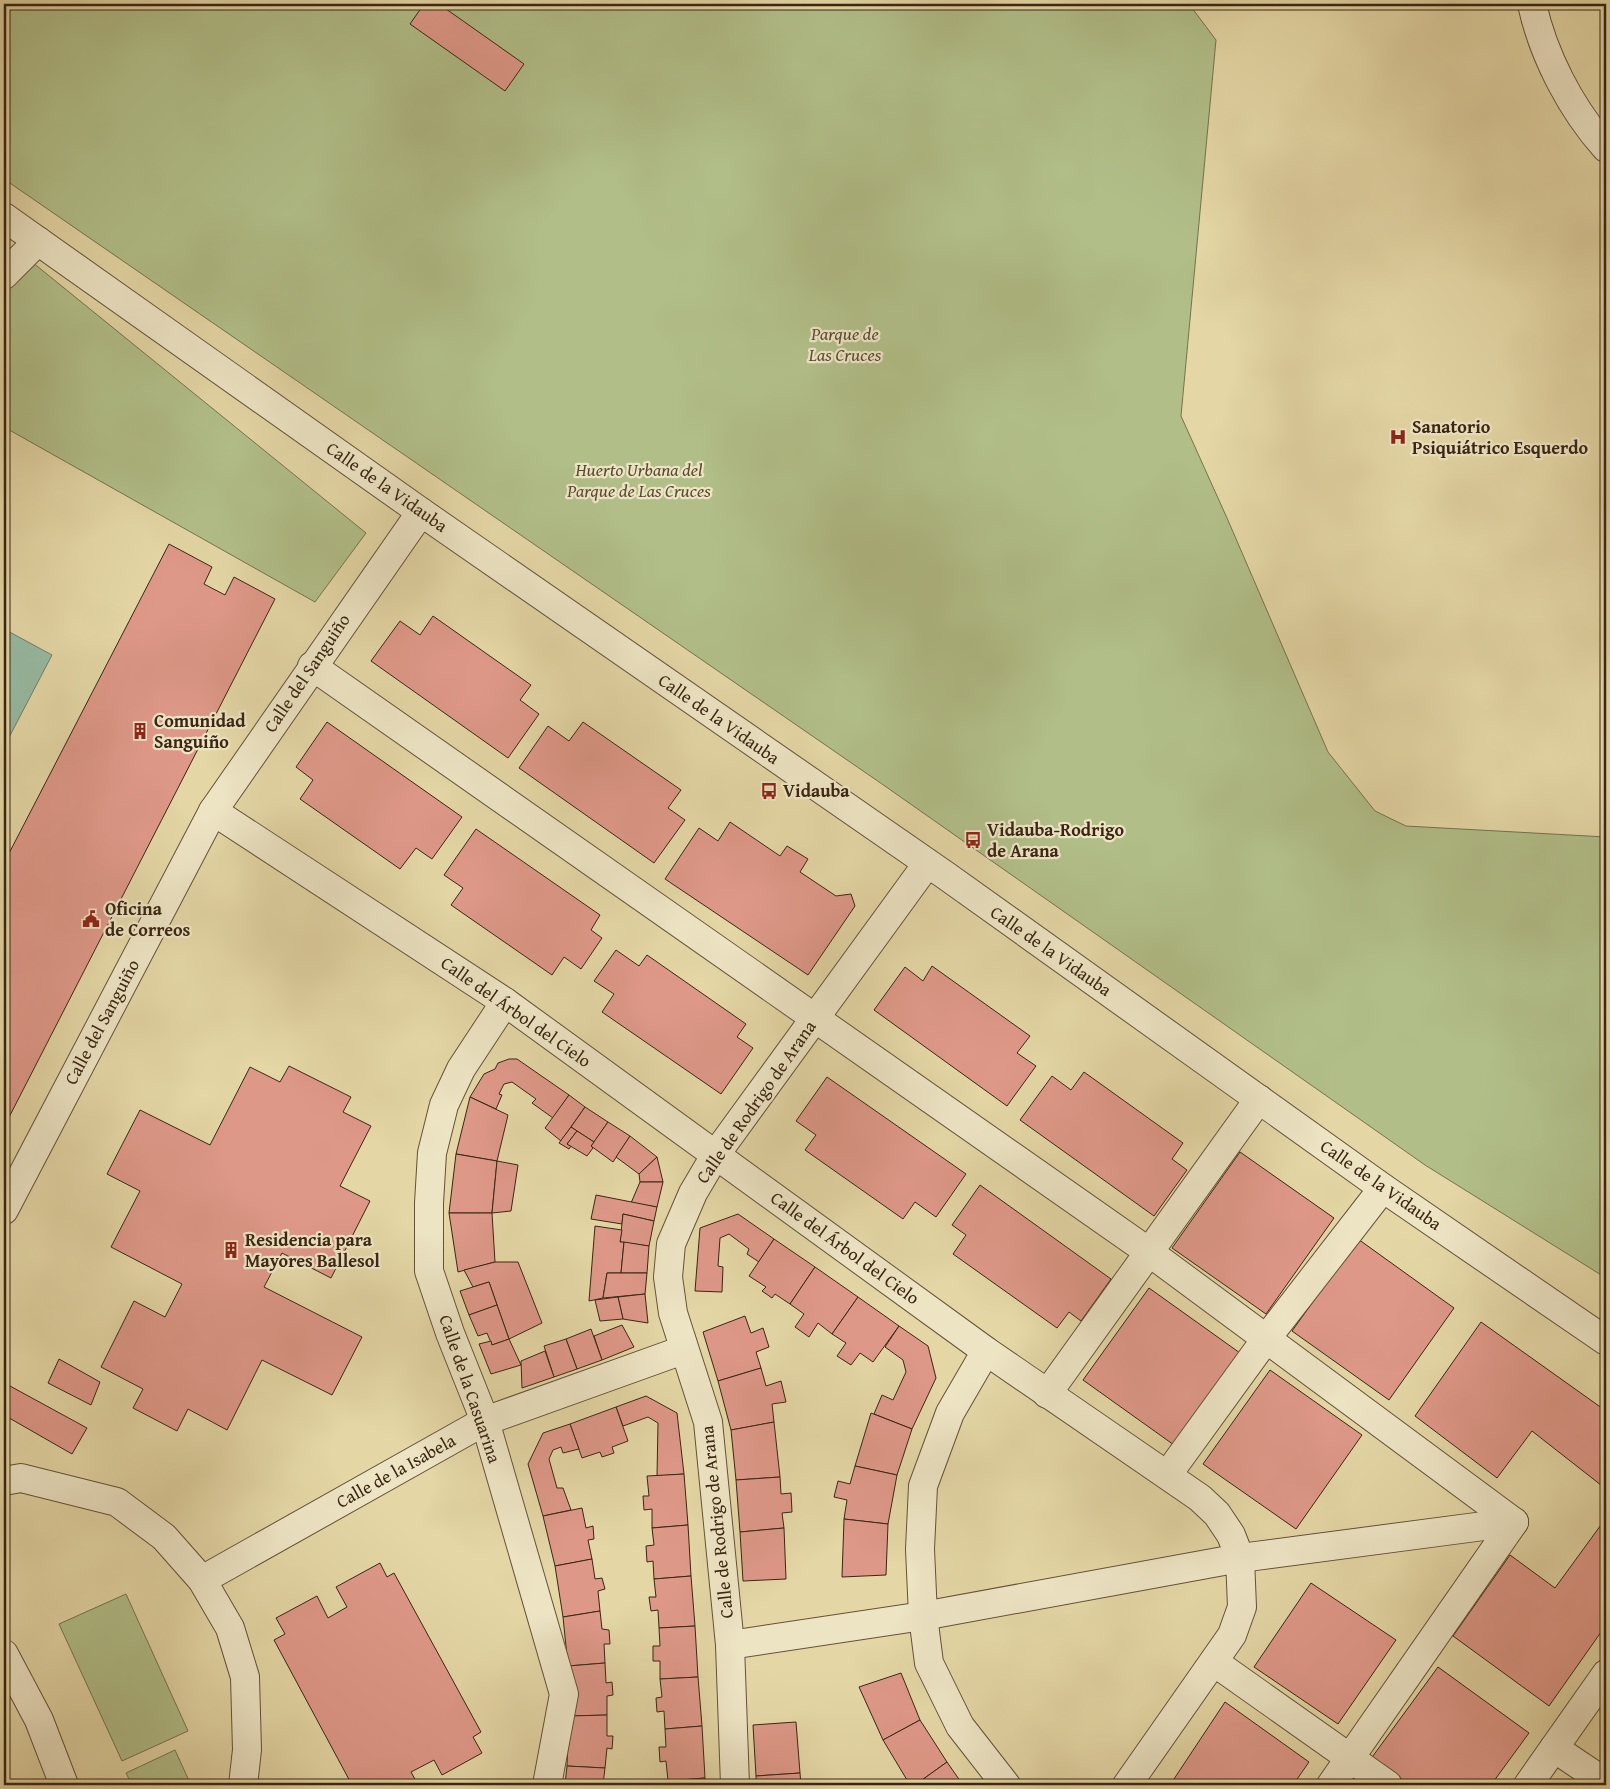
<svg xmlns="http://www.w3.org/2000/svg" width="1610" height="1789" viewBox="0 0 1610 1789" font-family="'Gentium Book Plus',serif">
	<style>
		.green { fill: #b1be88; stroke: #76724e }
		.water { fill: #97baa2; stroke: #727f69 }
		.building { fill: #de9888; stroke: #3a2613 }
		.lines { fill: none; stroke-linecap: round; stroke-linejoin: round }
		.minor-casing { stroke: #645238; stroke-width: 30 }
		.minor { stroke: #ede4c4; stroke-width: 28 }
		.labels { text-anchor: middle; stroke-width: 4.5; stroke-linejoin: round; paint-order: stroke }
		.park-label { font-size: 18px; font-style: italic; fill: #584c30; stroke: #ede4c4 }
		.poi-label { font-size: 18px; font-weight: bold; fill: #3a2613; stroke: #ede4c4; text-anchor: start }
		.street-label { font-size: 18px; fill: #3a2613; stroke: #ede4c4 }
	</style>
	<rect width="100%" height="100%" fill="#e4d6a5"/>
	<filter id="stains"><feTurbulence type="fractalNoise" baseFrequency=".004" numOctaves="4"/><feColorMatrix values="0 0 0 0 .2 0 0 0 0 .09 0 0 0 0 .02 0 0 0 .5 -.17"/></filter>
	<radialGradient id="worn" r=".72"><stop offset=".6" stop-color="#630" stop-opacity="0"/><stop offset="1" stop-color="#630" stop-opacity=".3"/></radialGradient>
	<g class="green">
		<polygon points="4,4 1189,4 1216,40 1181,416 1227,518 1328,752 1375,811 1406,826 1606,837 1606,1278 1425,1165 882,784 4,179"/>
		<polygon points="32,262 366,533 315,602 4,427 4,290"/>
		<polygon points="126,1594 188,1731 122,1761 59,1624"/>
		<polygon points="175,1750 191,1785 132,1785 126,1773"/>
	</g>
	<polygon class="water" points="4,629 52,655 4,747"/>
	<g class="building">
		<polygon points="424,4 439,4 524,64 505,91 410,24"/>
		<polygon points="169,544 212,567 204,584 225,595 234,577 275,599 4,1127 4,863"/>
		<polygon points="433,616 531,685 520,700 539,714 508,758 371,661 400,621 420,635"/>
		<polygon points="327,722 462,817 432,859 416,848 400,869 300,799 313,780 296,767"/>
		<polygon points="583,722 681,790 668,808 685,820 654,863 519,768 548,726 569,741"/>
		<polygon points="730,822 780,856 787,846 808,859 800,872 836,896 851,894 855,906 808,975 665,879 699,828 718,841"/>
		<polygon points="476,829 600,915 591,930 602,938 581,969 564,957 552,975 451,905 463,888 444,875"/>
		<polygon points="616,950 639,966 647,955 746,1024 737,1037 753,1048 721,1094 602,1012 614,994 594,981"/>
		<polygon points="932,966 1030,1036 1017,1053 1036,1066 1007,1106 874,1010 905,967 923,981"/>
		<polygon points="509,1059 517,1059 569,1095 553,1118 532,1103 536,1099 512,1082 504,1084 499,1094 502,1095 496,1109 470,1097 484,1074 495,1069 498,1063"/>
		<polygon points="289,1066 351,1097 343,1112 371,1126 340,1186 370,1201 331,1278 282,1253 264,1287 362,1337 332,1395 262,1360 227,1430 188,1409 177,1431 133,1408 143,1389 101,1367 134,1301 165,1317 182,1284 111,1247 140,1191 107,1174 140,1110 210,1145 250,1067 280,1082"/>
		<polygon points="1084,1072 1183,1143 1172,1159 1187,1170 1154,1216 1020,1120 1052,1076 1071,1090"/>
		<polygon points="827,1077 966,1174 936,1217 915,1202 903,1219 805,1150 816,1135 796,1121"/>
		<polygon points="569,1095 585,1107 561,1141 545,1128"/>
		<polygon points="470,1097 508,1115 497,1161 456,1154"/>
		<polygon points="585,1107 608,1122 594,1142 571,1127"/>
		<polygon points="608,1122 630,1136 613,1162 591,1146"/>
		<polygon points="571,1127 577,1131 567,1144 571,1146 569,1149 559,1143"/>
		<polygon points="577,1131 594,1142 591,1146 593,1148 587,1156 567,1144"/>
		<polygon points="630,1136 657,1157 639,1174 616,1157"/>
		<polygon points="1240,1152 1334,1218 1266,1314 1172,1248"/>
		<polygon points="456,1154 497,1161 492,1213 449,1213"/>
		<polygon points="657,1157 663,1182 640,1182 639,1174"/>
		<polygon points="497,1161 518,1165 511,1211 492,1213"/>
		<polygon points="640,1182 663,1182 657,1207 631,1203"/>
		<polygon points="980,1185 1111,1279 1081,1321 1069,1312 1057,1328 953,1254 966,1235 952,1225"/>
		<polygon points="596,1195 657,1207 654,1221 623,1214 622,1224 591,1219"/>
		<polygon points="449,1213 492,1213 495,1262 458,1272"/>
		<polygon points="623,1214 654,1221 649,1246 620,1242"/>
		<polygon points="738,1214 774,1239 759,1262 747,1254 749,1249 729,1234 720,1238 718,1266 723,1267 722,1292 695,1291 700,1228"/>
		<polygon points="595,1226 622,1230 620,1242 624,1242 621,1273 607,1273 603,1298 589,1301"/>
		<polygon points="774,1239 815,1267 790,1304 775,1294 772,1298 762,1291 766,1287 749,1276"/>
		<polygon points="1358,1239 1454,1308 1389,1400 1292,1331"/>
		<polygon points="624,1242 649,1246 647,1273 621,1273"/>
		<polygon points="495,1262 518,1262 542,1323 509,1339 489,1282 473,1287 464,1270"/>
		<polygon points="815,1267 858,1297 832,1334 818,1323 809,1337 795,1327 804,1314 790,1304"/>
		<polygon points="607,1273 647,1273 645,1294 603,1298"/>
		<polygon points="489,1282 497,1305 469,1315 460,1291"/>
		<polygon points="1149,1288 1240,1353 1174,1445 1083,1380"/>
		<polygon points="645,1294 648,1323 623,1319 618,1297"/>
		<polygon points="618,1297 623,1319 600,1321 595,1300"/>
		<polygon points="858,1297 899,1326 873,1362 860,1353 851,1365 837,1356 846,1343 832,1334"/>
		<polygon points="497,1305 509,1339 492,1345 487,1333 478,1336 469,1315"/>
		<polygon points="745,1316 751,1333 763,1328 769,1347 756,1352 761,1368 718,1381 703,1332"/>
		<polygon points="1481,1322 1606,1411 1606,1489 1532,1431 1497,1478 1415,1416"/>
		<polygon points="622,1325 634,1347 602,1360 594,1336"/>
		<polygon points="899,1326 928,1346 936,1378 912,1429 874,1414 882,1395 893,1400 906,1372 903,1360 885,1347"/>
		<polygon points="591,1329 602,1360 577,1369 566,1339"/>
		<polygon points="509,1339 521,1365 491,1374 479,1344 491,1341 492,1345"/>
		<polygon points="566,1339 577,1369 554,1377 544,1346"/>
		<polygon points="545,1351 554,1377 522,1388 521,1361"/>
		<polygon points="59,1359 100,1382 91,1405 48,1383"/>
		<polygon points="761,1368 766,1386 781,1381 786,1402 772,1404 774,1422 731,1430 718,1381"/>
		<polygon points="1270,1370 1362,1435 1296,1529 1203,1464"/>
		<polygon points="10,1386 87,1428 72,1454 4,1415 4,1398"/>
		<polygon points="646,1396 677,1413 684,1474 657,1476 658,1423 648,1417 623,1426 616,1407"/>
		<polygon points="616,1407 628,1441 612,1447 614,1453 602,1457 600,1452 582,1458 570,1424"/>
		<polygon points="871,1413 912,1429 897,1475 855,1466"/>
		<polygon points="774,1422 780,1477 736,1480 731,1430"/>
		<polygon points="570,1424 579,1449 563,1453 561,1447 553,1450 549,1459 557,1488 563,1488 571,1510 543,1516 528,1464 543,1433"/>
		<polygon points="855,1466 897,1475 888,1524 844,1519 847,1500 834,1497 838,1481 850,1484"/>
		<polygon points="684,1474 688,1525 652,1528 652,1509 644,1510 643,1496 649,1496 647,1476"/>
		<polygon points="780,1477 781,1494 791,1493 792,1512 782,1513 784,1528 740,1532 736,1480"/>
		<polygon points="582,1508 586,1528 593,1526 594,1539 588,1540 592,1559 555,1566 543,1516"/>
		<polygon points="1606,1518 1606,1625 1549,1706 1453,1636 1510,1555 1555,1588"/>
		<polygon points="844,1519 888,1524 886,1575 842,1577"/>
		<polygon points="688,1525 691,1576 654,1579 653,1561 647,1562 646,1546 654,1545 652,1528"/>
		<polygon points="784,1528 786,1579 743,1581 740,1532"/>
		<polygon points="592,1559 595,1579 602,1578 605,1589 598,1591 600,1611 563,1617 555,1566"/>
		<polygon points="380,1563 387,1577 394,1573 481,1732 473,1737 482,1753 442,1775 434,1760 411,1772 418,1785 352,1785 274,1640 285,1634 276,1618 317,1596 328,1618 347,1607 336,1587"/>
		<polygon points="691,1576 695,1626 659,1628 658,1610 651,1611 649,1597 656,1597 654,1579"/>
		<polygon points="1311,1583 1396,1640 1338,1724 1254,1667"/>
		<polygon points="600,1611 602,1629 609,1630 610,1644 604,1644 605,1663 568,1666 563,1617"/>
		<polygon points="695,1626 698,1677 660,1679 660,1661 653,1661 653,1646 660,1646 659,1628"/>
		<polygon points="605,1663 606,1683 612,1682 613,1695 607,1696 607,1715 569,1716 568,1666"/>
		<polygon points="1438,1667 1529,1733 1491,1785 1405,1785 1370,1760"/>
		<polygon points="901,1673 920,1720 883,1740 859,1687"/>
		<polygon points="698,1677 702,1726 665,1729 664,1711 657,1712 656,1698 662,1697 660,1679"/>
		<polygon points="1225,1702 1309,1762 1293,1785 1170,1785"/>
		<polygon points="607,1715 607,1736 613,1736 612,1749 607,1748 605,1768 567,1766 569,1716"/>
		<polygon points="920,1720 947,1762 915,1785 910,1785 883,1740"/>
		<polygon points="796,1722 800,1773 756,1776 753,1725"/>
		<polygon points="702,1726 705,1778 668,1781 666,1761 660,1762 659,1747 666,1747 665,1729"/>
		<polygon points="947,1762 963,1785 915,1785"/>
		<polygon points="567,1766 605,1768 603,1785 565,1785"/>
		<polygon points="800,1773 801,1785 756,1785 756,1776"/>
		<polygon points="705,1778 705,1785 668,1785 668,1781"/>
	</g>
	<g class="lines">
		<g class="minor-casing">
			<g id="minor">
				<path d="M1532 4C1543 55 1571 109 1606 148"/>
				<polyline points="4,217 421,512 945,875 1383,1188 1606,1341"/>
				<polyline points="4,275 38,241"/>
				<polyline points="312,666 1149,1252 1514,1522"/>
				<polyline points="213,811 505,1002 986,1351 1200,1498 1217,1514 1231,1535 1240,1558 1242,1607 1232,1635 1127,1785"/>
				<polyline points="505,1002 461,1069 444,1105 432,1153 429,1203 429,1271 450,1333 485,1421 564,1694 547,1785"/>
				<polyline points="4,1210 213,811 421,512"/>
				<polyline points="986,1351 950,1413 923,1486 920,1549 923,1616 929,1663 960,1726 1006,1785"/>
				<polyline points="1047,1394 1259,1099"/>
				<polyline points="1168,1474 1266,1339 1383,1188"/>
				<polyline points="4,1481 21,1478 117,1502 164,1537 202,1580 230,1628 245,1677 247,1750 243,1785"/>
				<polyline points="202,1580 485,1421 683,1350"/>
				<polyline points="730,1645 923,1616 1240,1558 1514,1522"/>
				<polyline points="4,1654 39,1720 64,1785"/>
				<polyline points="1214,1662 1388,1785"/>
				<polyline points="1554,1748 1606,1783"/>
				<polyline points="735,1785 730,1645 708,1422 673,1313 668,1277 671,1244 693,1193 716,1154 927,864"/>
				<polyline points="1331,1785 1514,1522"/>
				<polyline points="1528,1785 1606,1674"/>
			</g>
		</g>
		<use href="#minor" class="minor"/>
	</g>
	<defs>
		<g id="hospital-bare" transform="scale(1.35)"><path d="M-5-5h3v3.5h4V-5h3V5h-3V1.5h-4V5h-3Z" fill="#8f2418" stroke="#ede4c4" stroke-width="2.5" paint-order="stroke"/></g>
		<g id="building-bare" transform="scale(1.35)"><path d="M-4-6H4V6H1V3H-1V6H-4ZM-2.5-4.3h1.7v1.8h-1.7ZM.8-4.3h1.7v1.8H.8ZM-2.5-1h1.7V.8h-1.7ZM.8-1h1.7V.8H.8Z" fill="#8f2418" stroke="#ede4c4" stroke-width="2.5" paint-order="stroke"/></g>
		<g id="bus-bare" transform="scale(1.35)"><path d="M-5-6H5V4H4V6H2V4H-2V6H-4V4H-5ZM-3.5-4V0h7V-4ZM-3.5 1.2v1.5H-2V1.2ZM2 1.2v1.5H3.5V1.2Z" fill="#8f2418" stroke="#ede4c4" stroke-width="2.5" paint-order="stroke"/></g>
		<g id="civic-bare" transform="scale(1.35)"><path d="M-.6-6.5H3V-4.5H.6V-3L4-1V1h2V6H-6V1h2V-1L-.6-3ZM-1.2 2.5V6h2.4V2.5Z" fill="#8f2418" stroke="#ede4c4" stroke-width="2.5" paint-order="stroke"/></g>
	</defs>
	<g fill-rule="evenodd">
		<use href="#hospital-bare" x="1398" y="437"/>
		<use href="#building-bare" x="140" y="731"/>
		<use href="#bus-bare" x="769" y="791"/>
		<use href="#bus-bare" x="973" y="840"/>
		<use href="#civic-bare" x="91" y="919"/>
		<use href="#building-bare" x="231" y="1250"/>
	</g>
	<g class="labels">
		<g class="park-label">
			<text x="845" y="340">Parque de<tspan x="845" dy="21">Las Cruces</tspan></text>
			<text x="639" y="476">Huerto Urbana del<tspan x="639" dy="21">Parque de Las Cruces</tspan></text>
		</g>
		<g class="poi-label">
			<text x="1412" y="433">Sanatorio<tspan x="1412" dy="21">Psiquiátrico Esquerdo</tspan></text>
			<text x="154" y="727">Comunidad<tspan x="154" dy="21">Sanguiño</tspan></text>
			<text x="783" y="797">Vidauba</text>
			<text x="987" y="836">Vidauba-Rodrigo<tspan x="987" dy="21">de Arana</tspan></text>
			<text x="105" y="915">Oficina<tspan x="105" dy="21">de Correos</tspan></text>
			<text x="245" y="1246">Residencia para<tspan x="245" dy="21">Mayores Ballesol</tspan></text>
		</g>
		<g class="street-label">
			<text transform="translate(387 487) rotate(35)" y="6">Calle de la Vidauba</text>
			<text transform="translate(307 673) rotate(-56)" y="6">Calle del Sanguiño</text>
			<text transform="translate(719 719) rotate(35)" y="6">Calle de la Vidauba</text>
			<text transform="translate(1051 951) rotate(35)" y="6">Calle de la Vidauba</text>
			<text transform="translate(516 1012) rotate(35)" y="6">Calle del Árbol del Cielo</text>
			<text transform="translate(102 1022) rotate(-62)" y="6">Calle del Sanguiño</text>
			<text transform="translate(756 1102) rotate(-55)" y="6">Calle de Rodrigo de Arana</text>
			<text transform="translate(1381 1185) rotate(35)" y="6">Calle de la Vidauba</text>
			<text transform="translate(845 1248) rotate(36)" y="6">Calle del Árbol del Cielo</text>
			<text transform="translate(470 1389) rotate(71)" y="6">Calle de la Casuarina</text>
			<text transform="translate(396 1471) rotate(-29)" y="6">Calle de la Isabela</text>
			<text transform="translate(717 1522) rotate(-96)" y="6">Calle de Rodrigo de Arana</text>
		</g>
	</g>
	<rect width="1610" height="1789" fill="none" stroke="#e4d6a5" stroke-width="20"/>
	<rect x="5" y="5" width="1600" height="1779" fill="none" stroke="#3a2613" stroke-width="2.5"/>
	<rect x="10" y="10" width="1590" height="1769" fill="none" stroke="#3a2613"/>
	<rect width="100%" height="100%" filter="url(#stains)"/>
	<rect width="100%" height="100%" fill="url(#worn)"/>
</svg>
